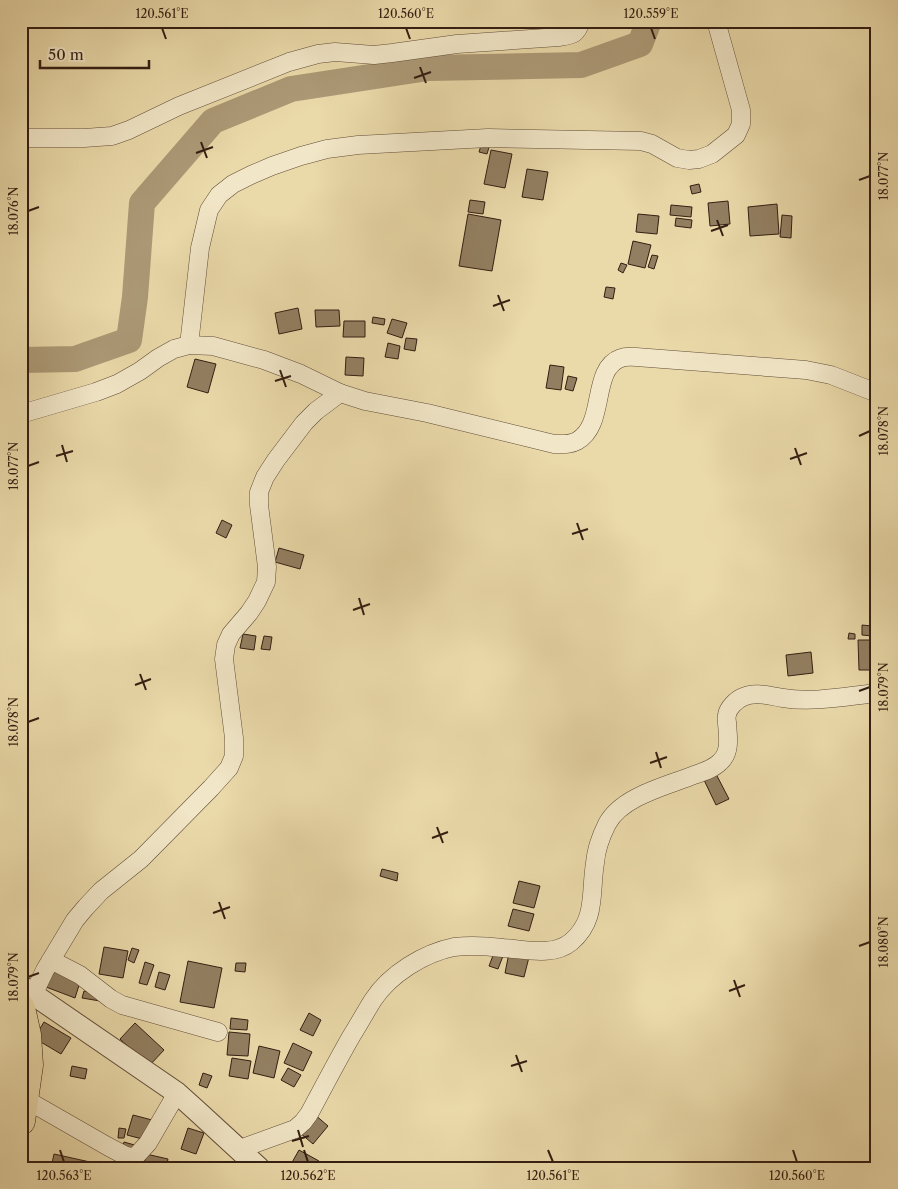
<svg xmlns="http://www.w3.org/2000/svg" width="898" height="1189" viewBox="0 0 898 1189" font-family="'Libre Caslon Text',serif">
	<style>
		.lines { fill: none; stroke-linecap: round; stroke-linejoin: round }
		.river { stroke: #ac9976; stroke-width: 26 }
		.building { fill: #927f61; stroke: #331e12 }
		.minor-casing { stroke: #614d38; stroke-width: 19 }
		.tertiary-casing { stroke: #614d38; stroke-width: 23 }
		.trunk-casing { stroke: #331e12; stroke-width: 29 }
		.minor { stroke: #f1e6c7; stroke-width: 18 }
		.tertiary { stroke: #f1e6c7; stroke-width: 21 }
		.trunk { stroke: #ead9a9; stroke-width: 28 }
		.ticks { fill: none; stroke: #331e12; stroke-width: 2 }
		.neatline { fill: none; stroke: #331e12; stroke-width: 2 }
		.ticks-label { font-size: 12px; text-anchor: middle; fill: #331e12 }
	</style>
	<rect width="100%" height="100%" fill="#ead9a9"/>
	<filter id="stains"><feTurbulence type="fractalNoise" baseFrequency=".004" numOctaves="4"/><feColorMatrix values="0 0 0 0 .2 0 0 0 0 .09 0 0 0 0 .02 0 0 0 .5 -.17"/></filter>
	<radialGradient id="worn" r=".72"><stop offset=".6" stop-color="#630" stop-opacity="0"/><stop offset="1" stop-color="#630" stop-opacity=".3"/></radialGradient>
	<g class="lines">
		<polyline class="river" points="21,360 75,359 129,340 135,297 142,203 213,121 291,89 428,68 581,65 640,44 649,21"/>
	</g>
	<g class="building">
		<polygon points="482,142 490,144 487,154 479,152"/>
		<polygon points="491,150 512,154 505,188 484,184"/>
		<polygon points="527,169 548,172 543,200 522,197"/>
		<polygon points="699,184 701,192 692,194 690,186"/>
		<polygon points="470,200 485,202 483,214 468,212"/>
		<polygon points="728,201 730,224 710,226 708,203"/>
		<polygon points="777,204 779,234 750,236 748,207"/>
		<polygon points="671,205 692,207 691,217 670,215"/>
		<polygon points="468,214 501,220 492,271 459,266"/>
		<polygon points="638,214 659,216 657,234 636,232"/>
		<polygon points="782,215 792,216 791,238 780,237"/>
		<polygon points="676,218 692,220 691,228 675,226"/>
		<polygon points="633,241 651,245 645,268 628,264"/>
		<polygon points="652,255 658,256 654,269 648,267"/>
		<polygon points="621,263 627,265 623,273 618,270"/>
		<polygon points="606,287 615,288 613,299 604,297"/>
		<polygon points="298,308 302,329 279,334 275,313"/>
		<polygon points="315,310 339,310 340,326 316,327"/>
		<polygon points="373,317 385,319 384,325 372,323"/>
		<polygon points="392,319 407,323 402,338 387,333"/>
		<polygon points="344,321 365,321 365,337 343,337"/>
		<polygon points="406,338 417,339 415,351 404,349"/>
		<polygon points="388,343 400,346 398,359 385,357"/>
		<polygon points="346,357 364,358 363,376 345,375"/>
		<polygon points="195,359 216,364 208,393 187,387"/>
		<polygon points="550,365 564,367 561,390 546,388"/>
		<polygon points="568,376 577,378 573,391 565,389"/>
		<polygon points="222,520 232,525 226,538 216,533"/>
		<polygon points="279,548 304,555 300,569 275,562"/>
		<polygon points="862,625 872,626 872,636 862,635"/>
		<polygon points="849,633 855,634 855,639 848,639"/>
		<polygon points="243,634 256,636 254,650 240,648"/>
		<polygon points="264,636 272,637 270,650 261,649"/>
		<polygon points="858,640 875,640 876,670 859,670"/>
		<polygon points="811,652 813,673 788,676 786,655"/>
		<polygon points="716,774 729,799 716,805 704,780"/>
		<polygon points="382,869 398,873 397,881 380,876"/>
		<polygon points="519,881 540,886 534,908 513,903"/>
		<polygon points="513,909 534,914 529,931 508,926"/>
		<polygon points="104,947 128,951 123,978 99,974"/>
		<polygon points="132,948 139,950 134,963 128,960"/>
		<polygon points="494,953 503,956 498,969 489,966"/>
		<polygon points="509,953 529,957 524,977 505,973"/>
		<polygon points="188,961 222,968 214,1008 180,1002"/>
		<polygon points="145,962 154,965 147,985 139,983"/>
		<polygon points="236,963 246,963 245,972 235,971"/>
		<polygon points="52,969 81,979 75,998 46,987"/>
		<polygon points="159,972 170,975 165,990 155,987"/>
		<polygon points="84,991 102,994 100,1001 82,998"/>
		<polygon points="309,1013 321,1020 313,1036 300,1030"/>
		<polygon points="231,1018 248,1020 247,1030 230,1029"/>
		<polygon points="44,1022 71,1038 61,1054 34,1038"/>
		<polygon points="135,1023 164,1050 149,1066 120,1039"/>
		<polygon points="229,1032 250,1034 248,1056 227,1055"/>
		<polygon points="293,1043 312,1052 303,1071 284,1063"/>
		<polygon points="259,1046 280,1051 274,1078 253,1073"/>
		<polygon points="232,1058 251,1061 248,1079 229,1076"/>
		<polygon points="72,1066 87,1069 85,1079 70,1076"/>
		<polygon points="288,1068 301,1075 294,1087 281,1080"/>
		<polygon points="203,1073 212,1076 207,1088 199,1085"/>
		<polygon points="314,1114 328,1126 313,1144 299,1132"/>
		<polygon points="133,1115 152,1120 146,1140 127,1135"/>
		<polygon points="119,1128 126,1129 124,1138 118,1138"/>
		<polygon points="188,1128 204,1133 196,1154 181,1149"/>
		<polygon points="124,1142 138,1146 136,1153 121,1149"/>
		<polygon points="299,1150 319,1161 315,1168 292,1168 290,1166"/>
		<polygon points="54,1154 108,1166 108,1168 51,1168"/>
		<polygon points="146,1154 168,1159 166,1168 154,1168 144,1165"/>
	</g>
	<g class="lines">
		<g class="minor-casing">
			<g id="minor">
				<path d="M21 138H84L112 136 129 130 179 106 289 62 318 54 335 52 374 55 392 53 457 44 559 37C572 35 577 35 581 21"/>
				<polyline points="189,345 200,248 209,210 219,195 233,184 251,175 272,166 301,156 327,149 358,145 488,138 641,141 652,144 677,158 689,160 699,159 712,154 736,135 741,124 741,110 716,21"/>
				<path d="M21 414 96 392 117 384 140 371 158 358 174 349 189 345 213 346 264 360 301 374 340 393 365 401 427 413 554 444C562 444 570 445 577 441 607 424 590 369 621 358 626 356 631 357 636 357L806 370 831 375 877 393"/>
				<polyline points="51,960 80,975 111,999 122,1005 218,1032"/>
				<polyline points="34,993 45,970 75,920 86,907 101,891 141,859 211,788 229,768 234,756 234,738 224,659 226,645 231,634 249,613 257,601 266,582 267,567 259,505 259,492 265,477 276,460 304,423 316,411 340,393"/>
				<polyline points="25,1099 107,1146 124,1155 130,1157 136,1156 148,1143 177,1093"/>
				<path d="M240 1149 295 1129 303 1122 309 1114C323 1088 337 1061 352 1035 359 1024 366 1011 373 1000 390 974 424 953 454 947 470 945 487 946 503 948 524 949 553 957 571 942 597 920 590 893 595 863 596 850 601 836 607 824 622 796 667 786 694 775 703 772 713 769 720 762 731 752 728 737 727 723 727 721 726 718 727 715 728 708 736 700 743 697 755 691 770 696 783 698 813 703 847 696 877 693"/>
			</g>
		</g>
		<g class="tertiary-casing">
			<polyline id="tertiary" points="21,986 177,1093 197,1111 259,1168"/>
		</g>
		<g class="trunk-casing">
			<polyline id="trunk" points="21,1008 27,1035 29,1065 21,1121"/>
		</g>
		<use href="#minor" class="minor"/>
		<use href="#tertiary" class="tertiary"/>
		<use href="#trunk" class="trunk"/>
	</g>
	<path class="ticks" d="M162 28 166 39M406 28 410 39M651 28 655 39M420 67 426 83M414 78 431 72M201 142 207 158M196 153 213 147M859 180 870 176M28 211 39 207M717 220 723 236M711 231 728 225M498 295 504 311M493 306 510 300M280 370 286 387M275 381 291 376M859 436 870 431M62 445 67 462M795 448 801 465M56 456 73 451M790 459 807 453M28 466 39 462M577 523 583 540M572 534 588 529M359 598 364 615M353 610 370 604M140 674 146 690M135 685 151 679M859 691 870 687M28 722 39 718M656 752 661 768M650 763 667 757M437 827 443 843M432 838 448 832M219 902 225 919M213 913 230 907M859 946 870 942M28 977 39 973M734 980 740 997M729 991 745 985M516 1055 522 1072M511 1066 527 1061M298 1130 303 1147M292 1141 309 1136M60 1150 64 1162M304 1150 308 1162M548 1150 553 1162M793 1150 797 1162"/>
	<rect width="898" height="1189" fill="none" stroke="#ead9a9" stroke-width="55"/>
	<path d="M40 60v8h109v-8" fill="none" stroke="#331e12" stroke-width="2.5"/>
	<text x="48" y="60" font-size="15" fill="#331e12" stroke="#f1e6c7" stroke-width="4" paint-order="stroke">50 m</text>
	<rect x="28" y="28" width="842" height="1134" class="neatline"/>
	<g class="ticks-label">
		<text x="162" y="18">120.561°E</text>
		<text x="406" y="18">120.560°E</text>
		<text x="651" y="18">120.559°E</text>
		<text transform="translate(884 176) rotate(-90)" y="4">18.077°N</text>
		<text transform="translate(14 211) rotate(-90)" y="4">18.076°N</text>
		<text transform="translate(884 431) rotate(-90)" y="4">18.078°N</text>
		<text transform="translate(14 466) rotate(-90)" y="4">18.077°N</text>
		<text transform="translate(884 687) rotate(-90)" y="4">18.079°N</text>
		<text transform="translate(14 722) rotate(-90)" y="4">18.078°N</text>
		<text transform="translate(884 942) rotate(-90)" y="4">18.080°N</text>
		<text transform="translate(14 977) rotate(-90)" y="4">18.079°N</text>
		<text x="64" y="1180">120.563°E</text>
		<text x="308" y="1180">120.562°E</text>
		<text x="553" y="1180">120.561°E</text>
		<text x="797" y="1180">120.560°E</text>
	</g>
	<rect width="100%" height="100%" filter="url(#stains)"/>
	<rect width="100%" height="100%" fill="url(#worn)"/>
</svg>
